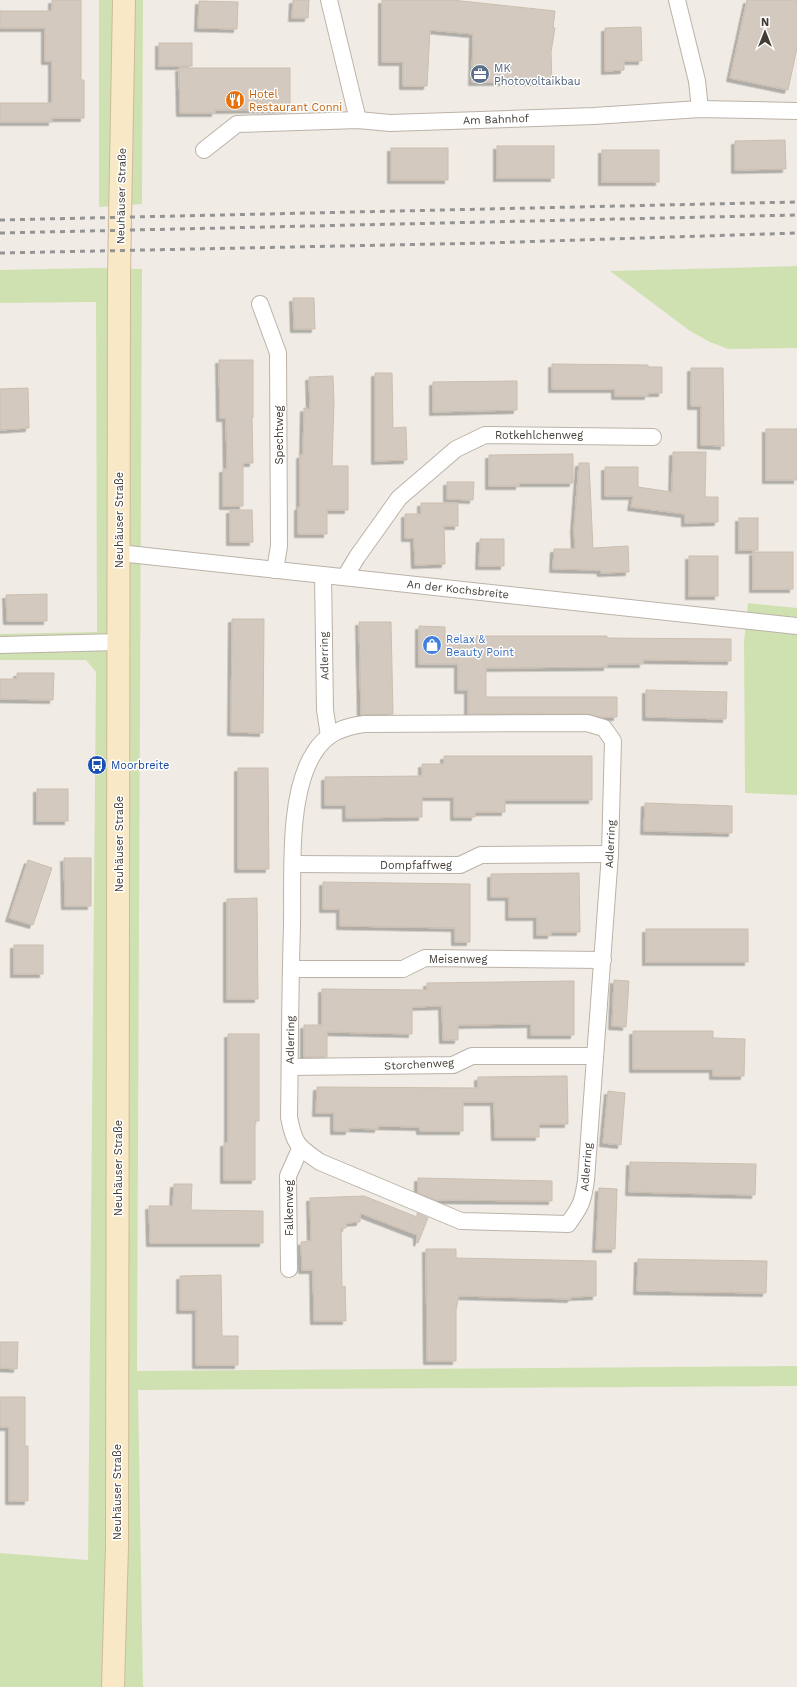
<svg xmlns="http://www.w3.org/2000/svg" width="797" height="1687" viewBox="0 0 797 1687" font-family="'Work Sans',sans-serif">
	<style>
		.green { fill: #d0e1b1 }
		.building { fill: #d4c9be; stroke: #cbbeaf; filter: url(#shadow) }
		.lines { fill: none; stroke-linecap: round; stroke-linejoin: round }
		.street-casing { stroke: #bbb2a8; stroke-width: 18 }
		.secondary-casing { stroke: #ccba98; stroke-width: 24 }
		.street { stroke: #fff; stroke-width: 16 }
		.secondary { stroke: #f9e8c6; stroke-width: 22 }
		.rail { stroke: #949494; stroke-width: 3; stroke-dasharray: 5 5; stroke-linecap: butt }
		.labels { text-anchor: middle; stroke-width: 3; stroke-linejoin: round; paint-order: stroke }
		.service-label { font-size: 11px; fill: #4e5e75; stroke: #fff; text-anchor: start }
		.food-label { font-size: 11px; fill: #c56008; stroke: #fff; text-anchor: start }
		.street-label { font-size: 11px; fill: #423c35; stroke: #fff }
		.shop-label { font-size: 11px; fill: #366cbe; stroke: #fff; text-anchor: start }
		.transit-label { font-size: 11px; fill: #164399; stroke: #fff; text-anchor: start }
	</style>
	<defs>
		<filter id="shadow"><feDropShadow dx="-3.5" dy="3.5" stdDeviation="0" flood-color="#0004"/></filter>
	</defs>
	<rect width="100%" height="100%" fill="#f0ece5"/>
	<g class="green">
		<polygon points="99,0 143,0 142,204 99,207"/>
		<polygon points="797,266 797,348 728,349 710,342 690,331 610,271"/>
		<polygon points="96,268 142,269 137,1371 797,1366 797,1386 138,1390 143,1687 0,1687 0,1553 88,1560 96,672 86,660 0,660 0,634 97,632 96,302 0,303 0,270"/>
		<polygon points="748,603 797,608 797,795 745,793 744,641"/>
	</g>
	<g class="building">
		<polygon points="52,0 81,0 81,80 84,80 84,118 52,118 52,122 0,122 0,103 52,103 52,61 45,61 45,28 0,28 0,11 52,11"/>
		<polygon points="293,0 309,0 308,18 292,18"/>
		<polygon points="382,0 452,0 555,11 553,28 555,28 551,52 552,82 472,82 473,34 430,30 427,86 403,86 403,62 382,62"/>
		<polygon points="747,0 797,0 797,48 788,90 730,78"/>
		<polygon points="199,1 238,2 237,29 198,28"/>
		<polygon points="641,27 642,61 624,61 624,70 605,71 605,28"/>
		<rect x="159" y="43" width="33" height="23"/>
		<polygon points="179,68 290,68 290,109 215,110 215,113 180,113"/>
		<polygon points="785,140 786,169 735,170 735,141"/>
		<rect x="497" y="146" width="57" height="32"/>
		<rect x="391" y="148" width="57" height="32"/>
		<rect x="602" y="150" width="57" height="32"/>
		<polygon points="293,298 314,298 315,329 294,329"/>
		<polygon points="219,360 253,360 253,417 252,417 253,463 243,463 243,506 223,506 223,469 227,469 226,418 220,418"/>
		<polygon points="552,364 648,365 648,367 662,367 662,393 648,393 648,396 615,396 615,389 552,389"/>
		<polygon points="691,368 723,368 724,446 701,445 701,406 691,406"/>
		<polygon points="375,373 392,373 393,428 406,427 407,460 375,461"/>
		<polygon points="333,376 334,402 332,466 348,466 348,510 327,510 327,534 298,534 298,507 300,507 300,455 303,455 304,408 310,409 309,377"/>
		<polygon points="517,381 517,410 433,412 433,382"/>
		<polygon points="28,388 29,428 0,430 0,389"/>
		<rect x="766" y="429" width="31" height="51"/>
		<polygon points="673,452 706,452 705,497 718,497 718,522 685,523 685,514 631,507 633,496 605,496 605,467 638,467 638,487 672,492"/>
		<polygon points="573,454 573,483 519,483 519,486 489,486 489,455"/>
		<polygon points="579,463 589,463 593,548 628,546 629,572 601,573 600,570 553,569 554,549 575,549 574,529"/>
		<polygon points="447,482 474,482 473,500 447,499"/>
		<polygon points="421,503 458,503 458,526 444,526 445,564 415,565 414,538 405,538 405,514 421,514"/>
		<polygon points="230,510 252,510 253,542 230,542"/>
		<rect x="739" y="518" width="19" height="32"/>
		<polygon points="480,539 504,539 504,566 479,566"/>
		<rect x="753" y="552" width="40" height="37"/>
		<rect x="689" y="556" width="29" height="40"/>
		<polygon points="47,594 47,621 7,621 6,595"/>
		<polygon points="232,619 264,619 263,733 231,732"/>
		<polygon points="359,622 391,622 393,714 361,715"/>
		<polygon points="419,626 445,627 445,636 607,636 607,638 731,639 731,661 643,660 643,664 607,664 607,667 486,668 486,697 617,697 617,717 599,717 587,714 468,714 468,690 458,690 458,664 419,664"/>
		<polygon points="17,673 54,673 53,700 0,699 0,679 17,679"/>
		<polygon points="646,690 727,692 726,719 646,717"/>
		<polygon points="444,756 592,756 592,800 505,800 505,812 475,812 475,817 454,817 454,797 422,797 422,817 346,818 346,805 325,805 325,777 422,776 422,764 444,764"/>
		<polygon points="238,768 268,768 269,869 238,869"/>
		<rect x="37" y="789" width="31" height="32"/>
		<polygon points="645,803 732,806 732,833 644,831"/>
		<polygon points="64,858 91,858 91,906 65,906"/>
		<polygon points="28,860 52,868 33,925 9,918"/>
		<polygon points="579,873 580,932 551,932 551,935 537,935 537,917 509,917 509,897 491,897 491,874"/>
		<polygon points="323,882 470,884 470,942 455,942 455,928 340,926 340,909 323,909"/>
		<polygon points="257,898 258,999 227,999 227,899"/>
		<rect x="646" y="929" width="102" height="33"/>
		<rect x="14" y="945" width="29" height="29"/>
		<polygon points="614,980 629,981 626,1027 612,1026"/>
		<polygon points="574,981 574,1035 531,1035 531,1024 458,1025 458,1040 443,1040 442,1006 412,1007 412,1034 327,1032 327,1057 304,1057 304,1025 322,1025 322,989 427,990 427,983"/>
		<polygon points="633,1031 713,1031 713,1038 745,1039 744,1076 713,1076 713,1069 633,1069"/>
		<polygon points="228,1034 259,1034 259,1121 255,1121 255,1180 224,1180 224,1143 228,1143"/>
		<polygon points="567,1076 568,1124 539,1124 539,1137 495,1137 494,1102 463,1102 463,1131 420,1131 420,1127 378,1126 378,1129 349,1128 349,1131 334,1131 334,1113 316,1113 317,1087 478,1088 478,1077"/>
		<polygon points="608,1091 625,1093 621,1145 603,1143"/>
		<polygon points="630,1162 756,1164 755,1195 629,1192"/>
		<polygon points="418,1178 552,1181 552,1201 435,1200 418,1193"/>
		<polygon points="174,1184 192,1184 191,1210 263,1211 263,1243 150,1243 149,1206 173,1206"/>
		<polygon points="599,1188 617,1189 615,1249 596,1249"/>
		<polygon points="364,1196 417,1217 417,1213 428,1218 418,1243 417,1242 417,1235 360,1213 360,1222 346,1223 346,1228 341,1228 342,1287 345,1286 346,1321 314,1321 313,1270 302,1270 301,1242 311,1241 310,1198"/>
		<polygon points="426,1249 456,1249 456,1258 596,1261 596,1296 571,1297 571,1299 459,1296 456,1310 456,1361 427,1361"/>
		<polygon points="638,1259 767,1261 766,1293 637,1291"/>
		<polygon points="221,1275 222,1336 238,1336 238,1365 196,1365 196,1310 180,1310 180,1276"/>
		<polygon points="0,1342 18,1342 17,1369 0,1368"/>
		<polygon points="0,1397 25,1397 25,1446 28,1446 28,1501 9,1501 9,1427 0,1427"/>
	</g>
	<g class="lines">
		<g class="street-casing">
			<g id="street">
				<polyline points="329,0 358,120"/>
				<polyline points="677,0 697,81 700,109"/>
				<polyline points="204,150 237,124 358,120 390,123 594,116 700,109 797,111"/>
				<polyline points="260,304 278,353 279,546 275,570"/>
				<polyline points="119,553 797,626"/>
				<polyline points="323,575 325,710 329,736"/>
				<polyline points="345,577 357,557 399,498 456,449 485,435 653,437"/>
				<polyline points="0,645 119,642"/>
				<path d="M587 723 604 728 613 741 610 854 586 1180C583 1202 581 1206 568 1224L461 1221 320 1162C297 1146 294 1144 289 1117 290 1053 290 989 292 926 293 876 287 795 314 753 326 733 343 727 364 724Z"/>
				<polyline points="293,864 460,865 481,855 610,854"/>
				<polyline points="291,969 403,969 425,958 603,960"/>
				<polyline points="290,1067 453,1065 472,1056 595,1056"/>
				<polyline points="289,1269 288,1176 300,1149"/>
			</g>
		</g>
		<g class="secondary-casing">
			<polyline id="secondary" points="113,1687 117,1546 119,277 124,0"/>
		</g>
		<use href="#street" class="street"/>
		<use href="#secondary" class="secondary"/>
		<g class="rail">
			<polyline points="0,220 797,202"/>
			<polyline points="0,233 797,215"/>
			<polyline points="0,253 486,243 797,233"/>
		</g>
	</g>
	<defs>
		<g id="office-disc" transform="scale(1)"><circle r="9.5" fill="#5c6f8a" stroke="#fff"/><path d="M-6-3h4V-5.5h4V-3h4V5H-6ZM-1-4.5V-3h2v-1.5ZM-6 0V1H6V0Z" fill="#fff"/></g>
		<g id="restaurant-disc" transform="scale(1)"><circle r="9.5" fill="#e8710a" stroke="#fff"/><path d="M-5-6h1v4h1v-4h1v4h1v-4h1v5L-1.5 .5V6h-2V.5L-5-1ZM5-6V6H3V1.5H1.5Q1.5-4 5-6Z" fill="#fff"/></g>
		<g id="shop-disc" transform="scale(1)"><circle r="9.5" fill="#3f7fe0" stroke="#fff"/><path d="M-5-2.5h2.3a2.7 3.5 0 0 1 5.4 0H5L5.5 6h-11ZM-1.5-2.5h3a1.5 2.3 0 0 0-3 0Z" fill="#fff"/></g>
		<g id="bus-disc" transform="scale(1)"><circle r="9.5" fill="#1a4fb4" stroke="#fff"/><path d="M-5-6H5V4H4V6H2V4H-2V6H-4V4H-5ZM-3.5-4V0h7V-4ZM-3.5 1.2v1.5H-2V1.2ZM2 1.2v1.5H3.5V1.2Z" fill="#fff"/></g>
	</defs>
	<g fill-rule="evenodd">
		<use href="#office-disc" x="480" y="74"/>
		<use href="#restaurant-disc" x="235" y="100"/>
		<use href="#shop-disc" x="432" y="645"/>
		<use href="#bus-disc" x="97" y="765"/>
	</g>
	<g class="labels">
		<g class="service-label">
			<text x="494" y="72">MK<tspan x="494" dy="13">Photovoltaikbau</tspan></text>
		</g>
		<g class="food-label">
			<text x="249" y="98">Hotel<tspan x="249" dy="13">Restaurant Conni</tspan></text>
		</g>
		<g class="street-label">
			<text transform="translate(496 119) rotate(-2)" y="4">Am Bahnhof</text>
			<text transform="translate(121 196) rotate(-89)" y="4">Neuhäuser Straße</text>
			<text transform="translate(279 435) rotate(-90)" y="4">Spechtweg</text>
			<text x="539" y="439">Rotkehlchenweg</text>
			<text transform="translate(119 520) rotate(-90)" y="4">Neuhäuser Straße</text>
			<text transform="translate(458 589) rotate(6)" y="4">An der Kochsbreite</text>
			<text transform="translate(324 656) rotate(-91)" y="4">Adlerring</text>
			<text transform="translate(119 844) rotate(-90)" y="4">Neuhäuser Straße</text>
			<text transform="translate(610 844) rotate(-87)" y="4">Adlerring</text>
			<text x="416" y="869">Dompfaffweg</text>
			<text x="458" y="963">Meisenweg</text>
			<text transform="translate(290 1040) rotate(-89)" y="4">Adlerring</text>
			<text transform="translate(419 1064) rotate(-3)" y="4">Storchenweg</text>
			<text transform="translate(586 1167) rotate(-85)" y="4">Adlerring</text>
			<text transform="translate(118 1168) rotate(-90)" y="4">Neuhäuser Straße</text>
			<text transform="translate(289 1208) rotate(-90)" y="4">Falkenweg</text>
			<text transform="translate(117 1492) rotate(-90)" y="4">Neuhäuser Straße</text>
		</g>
		<g class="shop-label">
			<text x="446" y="643">Relax &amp;<tspan x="446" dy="13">Beauty Point</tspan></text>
		</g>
		<g class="transit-label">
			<text x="111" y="769">Moorbreite</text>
		</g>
	</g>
	<g transform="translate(765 32)" stroke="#ffffff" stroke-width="3" paint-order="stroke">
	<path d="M0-3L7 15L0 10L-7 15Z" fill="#423c35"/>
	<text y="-6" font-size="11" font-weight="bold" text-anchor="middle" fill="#423c35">N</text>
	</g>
</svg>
